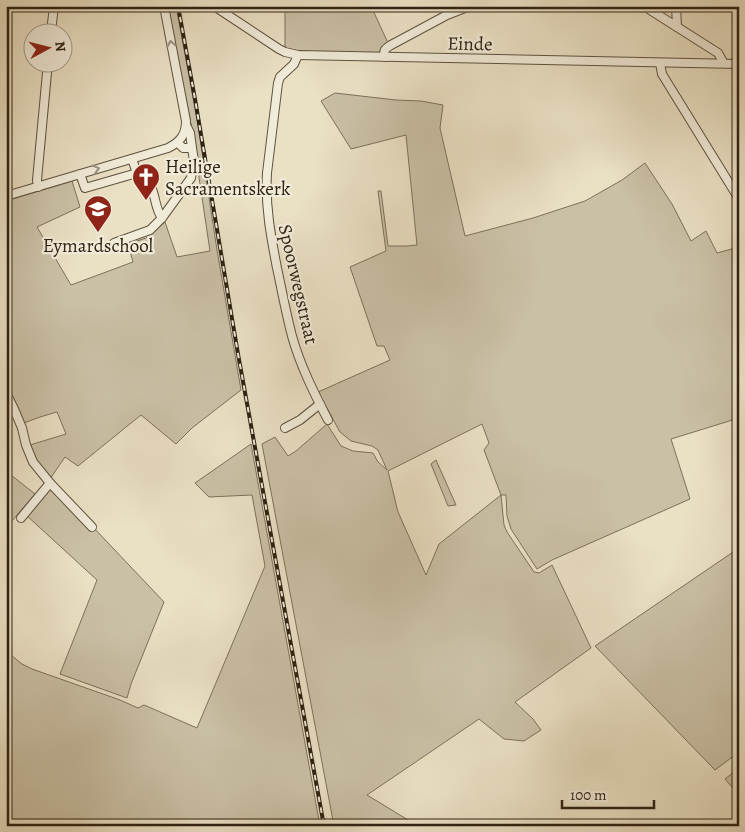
<svg xmlns="http://www.w3.org/2000/svg" width="745" height="832" viewBox="0 0 745 832" font-family="Alegreya,serif">
	<style>
		.green { fill: #cac0a6; stroke: #7c715c; fill-rule: evenodd }
		.lines { fill: none; stroke-linecap: round; stroke-linejoin: round }
		.street-casing { stroke: #5e523f; stroke-width: 10 }
		.street { stroke: #f1ebd9; stroke-width: 8 }
		.rail-casing { stroke: #2f2213; stroke-width: 4 }
		.rail { stroke: #f1ebd9; stroke-width: 2; stroke-dasharray: 5.5; stroke-linecap: butt }
		.oneway { stroke: #9a9180 }
		.labels { text-anchor: middle; stroke-width: 4.5; stroke-linejoin: round; paint-order: stroke }
		.street-label { font-size: 19px; fill: #2f2213; stroke: #f1ebd9 }
		.poi-label { font-size: 19px; fill: #2f2213; stroke: #f1ebd9; text-anchor: start }
	</style>
	<rect width="100%" height="100%" fill="#eae0c4"/>
	<filter id="stains"><feTurbulence type="fractalNoise" baseFrequency=".004" numOctaves="4"/><feColorMatrix values="0 0 0 0 .2 0 0 0 0 .09 0 0 0 0 .02 0 0 0 .5 -.17"/></filter>
	<radialGradient id="worn" r=".72"><stop offset=".6" stop-color="#630" stop-opacity="0"/><stop offset="1" stop-color="#630" stop-opacity=".3"/></radialGradient>
	<g class="green">
		<polygon points="167,6 176,6 197,119 217,250 241,390 192,428 176,444 141,415 78,466 65,457 50,479 36,462 30,445 66,434 57,412 40,417 24,423 14,399 6,385 6,201 72,181 80,207 37,227 71,285 133,262 128,244 146,238 165,222 177,257 210,251 191,124"/>
		<polygon points="300,6 347,6 349,10 361,6 371,6 388,43 377,54 300,52 285,48 285,11 300,10"/>
		<path d="M335 93 396 100 421 101 443 105 440 128 465 236 533 218 585 201 622 180 645 163 672 204 691 241 706 231 717 253 739 247V418L671 439 690 499 552 560 537 569 511 529 507 516 506 495H501L504 525 507 532 534 572 539 573 552 565 591 648 515 702 533 719 541 730 524 741 504 739 479 719 367 795 418 826H334L262 444 275 437 288 456 296 451 327 424 341 446 353 451 373 453 378 462 387 470 378 450 372 446 351 441 340 432 318 392 390 360 384 346H377L350 267 386 251 378 191H381L388 246H407L417 245 406 135 351 149 321 101ZM482 424 489 443 484 450 501 495 439 544 426 575 398 512 388 471Z"/>
		<polygon points="251,444 320,826 6,826 6,651 22,664 32,669 120,700 138,708 144,705 197,728 265,566 252,495 209,497 195,483"/>
		<polygon points="436,460 456,505 448,506 431,464"/>
		<polygon points="6,471 35,494 6,528"/>
		<polygon points="53,487 93,527 164,602 131,684 127,698 60,674 97,580 26,515 49,489"/>
		<polygon points="739,548 739,752 715,770 595,646"/>
		<polygon points="739,768 739,795 725,779"/>
	</g>
	<g class="lines">
		<g class="street-casing">
			<g id="street">
				<polyline points="214,6 279,49 285,52 298,55 739,64"/>
				<polyline points="644,6 718,53 722,60 723,63"/>
				<polyline points="676,6 677,27"/>
				<polyline points="51,32 54,6"/>
				<path d="M298 55 294 64 280 77 278 83 267 173C265 206 271 237 277 268 282 291 286 313 292 336 300 365 314 393 328 420"/>
				<path d="M385 57C383 50 385 49 391 45L447 15 470 6"/>
				<polyline points="660,63 662,74 739,199"/>
				<polyline points="186,125 190,133 192,148"/>
				<path d="M137 173C141 179 148 180 151 187 156 197 155 209 162 218"/>
				<polyline points="80,174 85,188 137,173 132,159"/>
				<polyline points="38,187 37,180 48,62"/>
				<path d="M6 196 168 148C180 142 186 135 186 121L164 6"/>
				<polyline points="114,243 150,230 162,218 191,178 194,161 192,148 183,148 178,143"/>
				<polyline points="6,393 14,409 22,428 26,445 33,462 50,483 92,527"/>
				<polyline points="285,428 300,420 320,404"/>
				<polyline points="21,518 50,483"/>
				<polyline points="6,825 8,826"/>
			</g>
		</g>
		<use href="#street" class="street"/>
		<g class="rail-casing">
			<polyline id="rail" points="178,6 195,99 238,354 324,826"/>
		</g>
		<use href="#rail" class="rail"/>
	</g>
	<defs><path id="oneway-chevron" d="M-2-3.5L2.5 0L-2 3.5" fill="none" stroke-width="1.6" stroke-linecap="round" stroke-linejoin="round" transform="scale(1.25)"/></defs>
	<g class="oneway">
		<use href="#oneway-chevron" transform="translate(171 44) rotate(-101)"/>
		<use href="#oneway-chevron" transform="translate(96 169) rotate(-17)"/>
	</g>
	<defs>
		<g id="church-pin" transform="scale(1.4375)"><path d="M0 17L-7.5 6A9.5 9.5 0 1 1 7.5 6Z" fill="#8f2418" stroke="#f1ebd9"/><path d="M-1.2-6h2.4v3.5h3.3v2.4h-3.3V6h-2.4V-.1h-3.3v-2.4h3.3Z" fill="#fff"/></g>
		<g id="school-pin" transform="scale(1.4375)"><path d="M0 17L-7.5 6A9.5 9.5 0 1 1 7.5 6Z" fill="#8f2418" stroke="#f1ebd9"/><path d="M0-5L7-2L0 1L-7-2ZM-4 1L0 2.5L4 1V4Q0 6-4 4Z" fill="#fff"/></g>
	</defs>
	<g fill-rule="evenodd">
		<use href="#church-pin" x="146" y="177"/>
		<use href="#school-pin" x="98" y="209"/>
	</g>
	<g class="labels">
		<g class="street-label">
			<text transform="translate(470 43) rotate(1)" y="7">Einde</text>
			<text transform="translate(299 284) rotate(77)" y="7">Spoorwegstraat</text>
		</g>
		<g class="poi-label">
			<text x="165" y="173">Heilige<tspan x="165" dy="22">Sacramentskerk</tspan></text>
			<text x="98" y="252" text-anchor="middle">Eymardschool</text>
		</g>
	</g>
	<rect width="745" height="832" fill="none" stroke="#eae0c4" stroke-width="25"/>
	<rect x="8" y="8" width="730" height="817" fill="none" stroke="#2f2213" stroke-width="2.5"/>
	<rect x="12" y="12" width="720" height="807" fill="none" stroke="#2f2213"/>
	<g transform="translate(48 48) rotate(83)"><circle r="24" fill="#f1ebd9" stroke="#a39b8a"/>
	<path d="M0-4L9 19L0 12L-9 19Z" fill="#8f2418"/>
	<text y="-8" font-size="14" font-weight="bold" text-anchor="middle" fill="#2f2213">N</text>
	</g>
	<path d="M562 800v8h92v-8" fill="none" stroke="#2f2213" stroke-width="2.5"/>
	<text x="570" y="800" font-size="15" fill="#2f2213" stroke="#f1ebd9" stroke-width="4" paint-order="stroke">100 m</text>
	<rect width="100%" height="100%" filter="url(#stains)"/>
	<rect width="100%" height="100%" fill="url(#worn)"/>
</svg>
